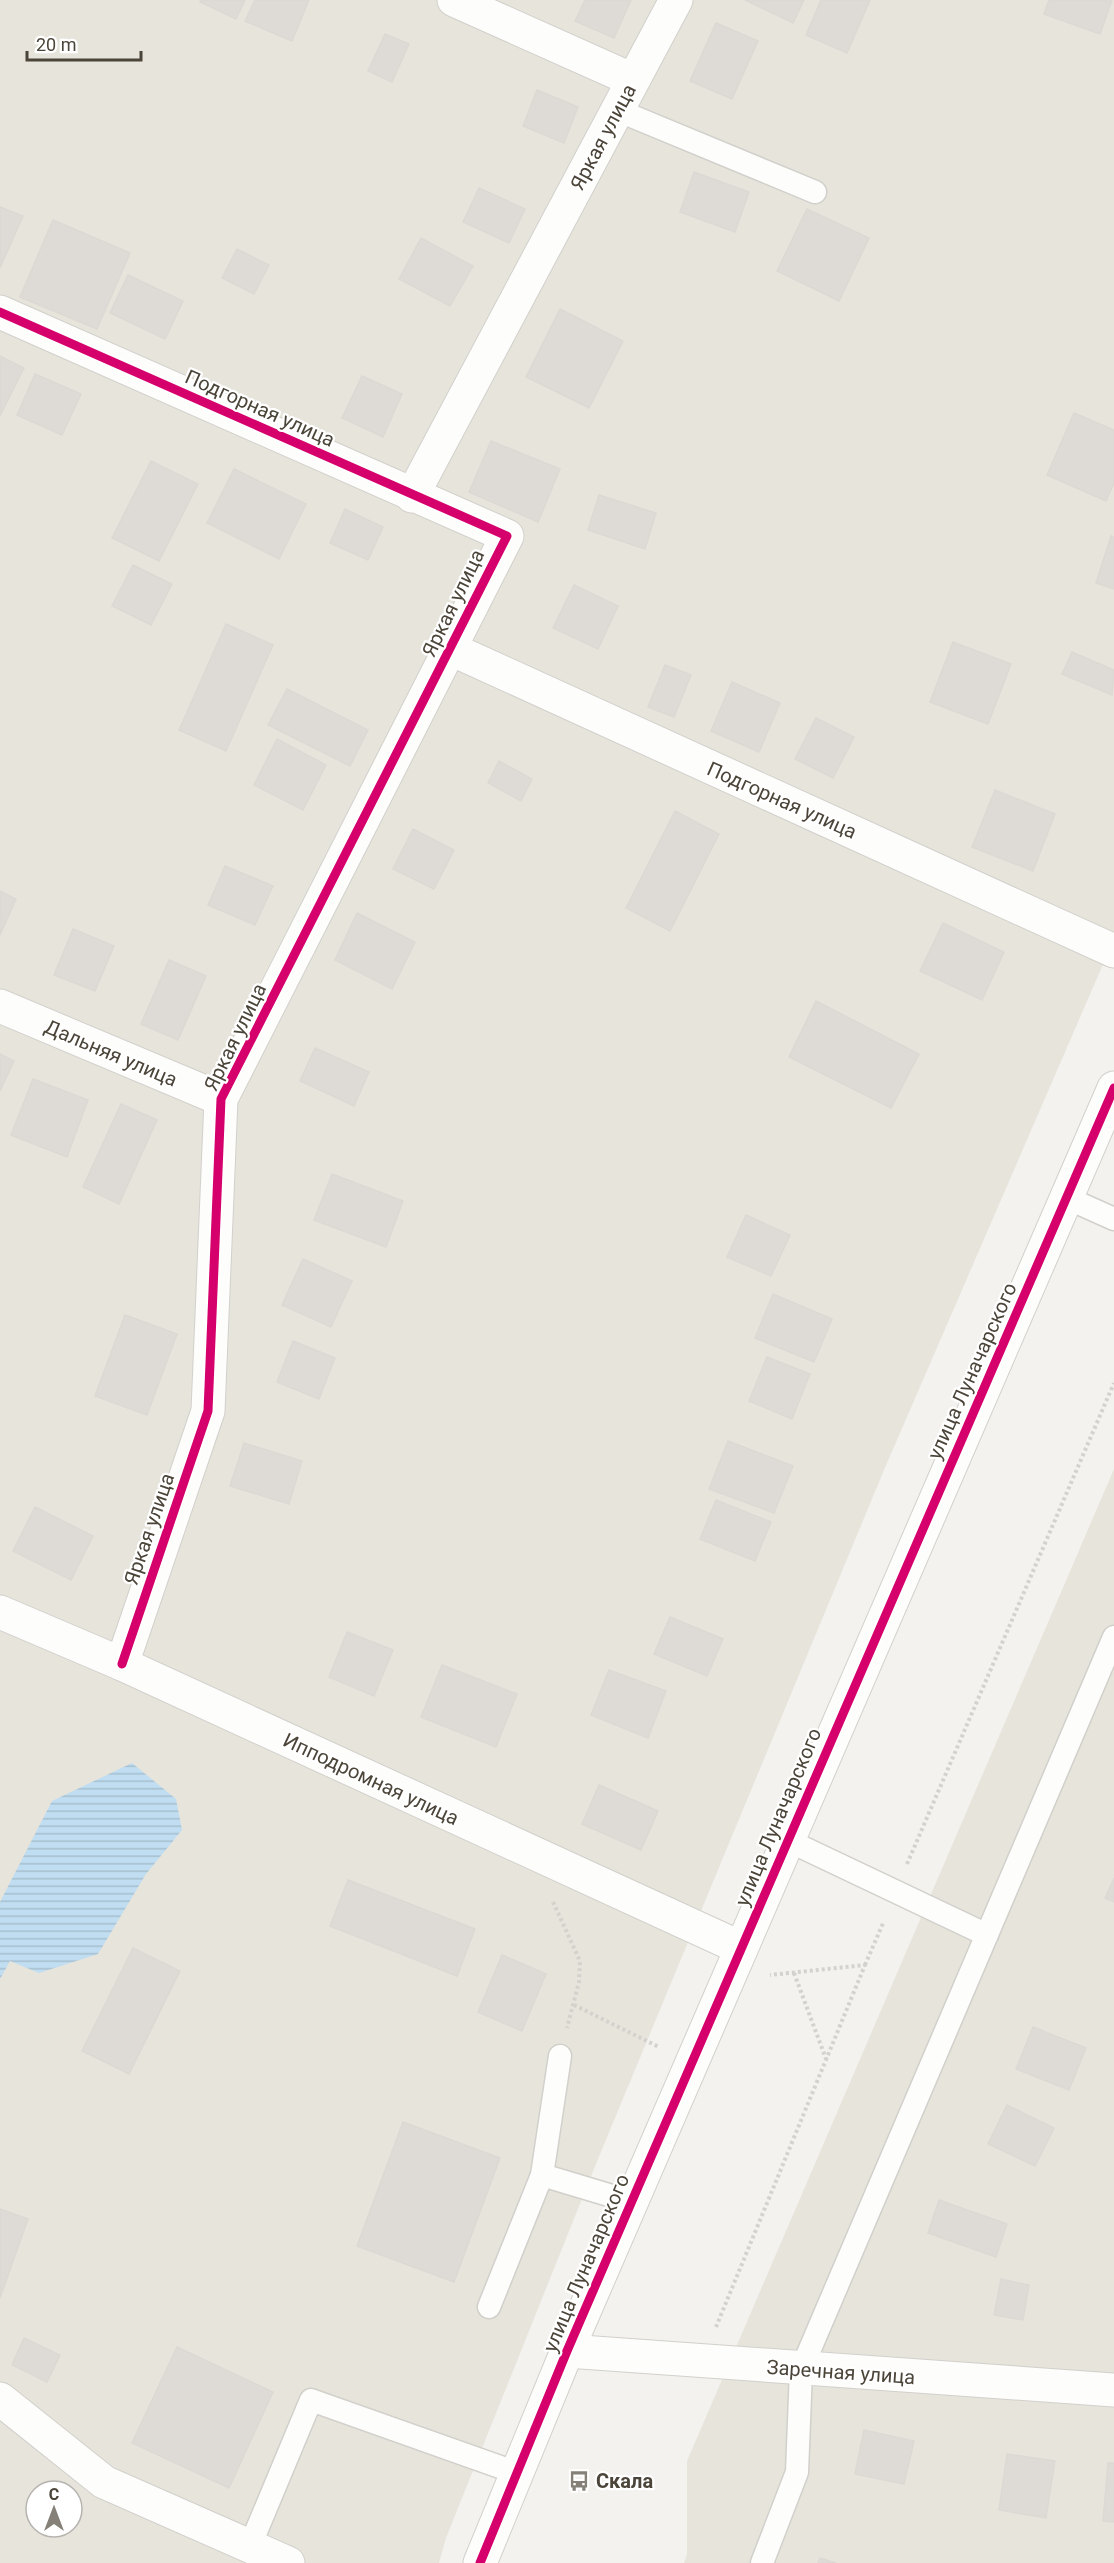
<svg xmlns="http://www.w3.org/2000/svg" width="1114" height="2563" viewBox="0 0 1114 2563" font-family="Roboto,sans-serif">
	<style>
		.residential { fill: #e7e4dc; fill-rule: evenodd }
		.water { fill: url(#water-rules) }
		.building { fill: #dedbd6; stroke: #dcd9d4; stroke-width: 1.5 }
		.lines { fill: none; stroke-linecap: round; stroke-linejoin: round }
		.service-casing { stroke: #d2d0cb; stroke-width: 25 }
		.minor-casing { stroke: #d2d0cb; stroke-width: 35 }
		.path { stroke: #d3d2cc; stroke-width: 4; stroke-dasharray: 3 3; stroke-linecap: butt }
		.service { stroke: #fdfdfc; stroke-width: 22 }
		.minor { stroke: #fdfdfc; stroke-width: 33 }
		.cycleway-casing { stroke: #fff; stroke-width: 13 }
		.cycleway { stroke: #d6006c; stroke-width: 9 }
		.labels { text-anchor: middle; stroke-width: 4.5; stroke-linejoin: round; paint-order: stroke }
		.street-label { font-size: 20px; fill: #4b4439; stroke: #fff }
		.poi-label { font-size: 20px; font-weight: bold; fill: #4b4439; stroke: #fff; text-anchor: start }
	</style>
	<defs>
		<pattern id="water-rules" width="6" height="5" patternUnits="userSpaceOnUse" patternTransform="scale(1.5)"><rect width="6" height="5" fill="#c0ddf1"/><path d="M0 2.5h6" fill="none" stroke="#a6bfcf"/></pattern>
	</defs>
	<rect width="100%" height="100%" fill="#f4f2ee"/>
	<g class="residential">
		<path d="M0 0H1114V939L884 1470 598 2159 446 2538 439 2563H0ZM36 2491H72V2527H36Z"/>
		<polygon points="1114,1469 1114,2563 684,2563 687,2554 687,2461"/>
	</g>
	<polygon class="water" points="132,1763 176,1799 182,1830 146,1874 98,1954 39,1973 10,1961 0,1979 0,1902 52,1801"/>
	<g class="building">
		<polygon points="201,0 245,0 236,19 200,2"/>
		<polygon points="255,0 309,0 292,41 245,21"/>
		<polygon points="585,0 631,0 614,38 575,21"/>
		<polygon points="745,0 804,0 793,23"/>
		<polygon points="821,0 870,0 847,53 806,35"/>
		<polygon points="1049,0 1112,0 1100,34 1044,14"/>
		<polygon points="716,23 758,41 732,99 690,81"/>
		<polygon points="385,34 409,44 392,82 368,71"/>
		<polygon points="537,90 578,107 564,143 523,126"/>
		<polygon points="694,172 749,192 735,232 680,212"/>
		<polygon points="479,188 525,209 509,243 463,222"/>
		<polygon points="0,207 23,216 0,268"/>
		<polygon points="807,209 869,238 839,301 777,271"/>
		<polygon points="53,220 130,253 97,329 20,297"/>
		<polygon points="421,238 473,266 450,306 399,279"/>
		<polygon points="237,249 269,265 254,294 222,278"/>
		<polygon points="128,275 183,301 165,339 110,313"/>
		<polygon points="560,309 623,341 589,408 526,377"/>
		<polygon points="0,356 24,368 0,416"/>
		<polygon points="35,374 81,394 62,435 17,415"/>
		<polygon points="362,376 402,394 383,437 342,418"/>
		<polygon points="1074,413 1114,430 1114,483 1106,501 1047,475"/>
		<polygon points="491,441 560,469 538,522 469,492"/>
		<polygon points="151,461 198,484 159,561 112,538"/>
		<polygon points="234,469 306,504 279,559 207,523"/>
		<polygon points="599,495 656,513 645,549 588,530"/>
		<polygon points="345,509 383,527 368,560 330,543"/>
		<polygon points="1111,536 1114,537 1114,589 1096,583"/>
		<polygon points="133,565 172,584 151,625 112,606"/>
		<polygon points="574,585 618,606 598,649 553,628"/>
		<polygon points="226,624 273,645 226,751 179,730"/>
		<polygon points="953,642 1011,664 988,724 930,702"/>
		<polygon points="1072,652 1114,670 1112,695 1062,674"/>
		<polygon points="665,665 691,675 674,717 648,707"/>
		<polygon points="732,682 780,703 759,752 711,731"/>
		<polygon points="287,689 368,730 350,766 268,725"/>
		<polygon points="816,718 854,737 833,778 795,759"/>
		<polygon points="277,739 326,765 303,810 254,785"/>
		<polygon points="499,761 532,779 521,801 488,783"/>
		<polygon points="995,790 1055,814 1033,871 972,847"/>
		<polygon points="675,811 719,834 670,931 626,908"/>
		<polygon points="413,829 454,850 434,889 393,869"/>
		<polygon points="225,866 273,886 255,925 208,905"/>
		<polygon points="0,891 16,899 0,935"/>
		<polygon points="357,913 415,942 392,989 335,960"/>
		<polygon points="943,923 1004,952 982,1000 920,971"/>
		<polygon points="73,929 114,946 95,991 54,975"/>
		<polygon points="169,960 206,976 178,1040 141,1024"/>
		<polygon points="816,1001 919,1054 891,1108 789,1057"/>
		<polygon points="315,1048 369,1072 354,1106 300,1081"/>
		<polygon points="0,1054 14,1061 0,1091"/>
		<polygon points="33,1079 88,1100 67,1157 11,1135"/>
		<polygon points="121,1104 157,1120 119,1204 83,1187"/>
		<polygon points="332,1174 403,1201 386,1247 314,1220"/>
		<polygon points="746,1215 790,1235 771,1276 727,1257"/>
		<polygon points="303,1259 352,1281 331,1327 282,1305"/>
		<polygon points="773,1294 832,1319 814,1362 755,1338"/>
		<polygon points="125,1315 177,1334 147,1415 95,1396"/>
		<polygon points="293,1341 335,1358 319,1399 277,1382"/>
		<polygon points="767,1357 810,1374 792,1419 749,1401"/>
		<polygon points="728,1441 793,1466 774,1513 709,1489"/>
		<polygon points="244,1443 302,1461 289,1504 230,1486"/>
		<polygon points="716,1500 771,1522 755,1561 700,1539"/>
		<polygon points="35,1507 93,1536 71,1580 13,1551"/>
		<polygon points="670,1617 723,1639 707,1676 654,1654"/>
		<polygon points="347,1632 393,1650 374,1696 329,1677"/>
		<polygon points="442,1665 517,1694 496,1747 421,1717"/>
		<polygon points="609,1670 666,1691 648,1738 591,1715"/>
		<polygon points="599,1785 658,1811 641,1850 582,1824"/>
		<polygon points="1114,1878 1114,1902 1105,1898"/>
		<polygon points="348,1880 475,1929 457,1976 330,1926"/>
		<polygon points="133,1948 180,1971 129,2074 82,2051"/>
		<polygon points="502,1955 546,1974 522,2031 478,2012"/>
		<polygon points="1033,2027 1086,2048 1069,2090 1016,2069"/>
		<polygon points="1007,2105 1054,2128 1035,2166 988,2144"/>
		<polygon points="403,2122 500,2158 454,2282 357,2246"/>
		<polygon points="939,2200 1007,2224 996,2257 928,2233"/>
		<polygon points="0,2209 28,2219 0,2298"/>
		<polygon points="1001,2279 1029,2285 1023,2320 994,2315"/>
		<polygon points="24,2338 60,2355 47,2382 12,2365"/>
		<polygon points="177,2347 273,2392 229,2488 132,2443"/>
		<polygon points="864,2430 914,2441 904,2484 855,2474"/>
		<polygon points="1007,2454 1055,2461 1046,2518 999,2510"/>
		<polygon points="1108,2463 1114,2463 1114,2522 1103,2521"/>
		<polygon points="820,2558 836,2563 818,2563"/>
	</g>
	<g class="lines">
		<g class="service-casing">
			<g id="service">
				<polyline points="617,110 815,192"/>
				<polyline points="1067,1198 1114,1219"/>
				<polyline points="787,1840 987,1935"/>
				<polyline points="542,2175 560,2056"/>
				<polyline points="489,2307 542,2175 632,2202"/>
				<polyline points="250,2546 311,2400 517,2473"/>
				<polyline points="762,2563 797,2472 801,2370 1114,1637"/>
			</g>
		</g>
		<g class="minor-casing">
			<g id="minor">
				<polyline points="454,0 633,80"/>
				<polyline points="0,312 507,536 221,1099 208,1411 122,1664"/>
				<polyline points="412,496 676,0"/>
				<polyline points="451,649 1114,951"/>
				<polyline points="0,1006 221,1099"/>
				<polyline points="0,1612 122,1664 741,1948"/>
				<polyline points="567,2351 1114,2390"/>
				<polyline points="0,2399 104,2482 288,2563"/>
				<polyline points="480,2563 567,2351 1114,1088"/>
			</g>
		</g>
		<g class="path">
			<polyline points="907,1864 1114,1383"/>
			<polyline points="553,1902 580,1961 579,1982 567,2028"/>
			<polyline points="865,1965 884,1921"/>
			<polyline points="794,1973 826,2059"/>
			<polyline points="574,2005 659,2047"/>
			<polyline points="716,2327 865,1965 770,1975"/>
		</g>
		<use href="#service" class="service"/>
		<use href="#minor" class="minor"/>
		<g class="cycleway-casing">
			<g id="cycleway">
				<polyline points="0,312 507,536 221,1099 208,1411 122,1664"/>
				<polyline points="480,2563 567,2351 1114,1088"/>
			</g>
		</g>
		<use href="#cycleway" class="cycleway"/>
	</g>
	<defs>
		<g id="bus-bare" transform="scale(1.62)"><path d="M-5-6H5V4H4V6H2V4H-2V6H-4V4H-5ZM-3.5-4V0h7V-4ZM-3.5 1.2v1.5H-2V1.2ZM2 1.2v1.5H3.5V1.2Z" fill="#868178" stroke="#fff" stroke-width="2.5" paint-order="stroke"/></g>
	</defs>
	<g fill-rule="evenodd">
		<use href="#bus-bare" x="579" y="2481"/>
	</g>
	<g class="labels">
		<g class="street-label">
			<text transform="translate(603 137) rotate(-62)" y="7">Яркая улица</text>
			<text transform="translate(260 408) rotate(24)" y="7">Подгорная улица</text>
			<text transform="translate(453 603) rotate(-64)" y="7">Яркая улица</text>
			<text transform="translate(782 800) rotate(24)" y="7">Подгорная улица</text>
			<text transform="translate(235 1037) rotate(-64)" y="7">Яркая улица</text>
			<text transform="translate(111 1053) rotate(23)" y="7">Дальняя улица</text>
			<text transform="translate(972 1371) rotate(-66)" y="7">улица Луначарского</text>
			<text transform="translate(149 1529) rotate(-71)" y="7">Яркая улица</text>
			<text transform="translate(371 1779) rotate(25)" y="7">Ипподромная улица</text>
			<text transform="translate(778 1817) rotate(-67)" y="7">улица Луначарского</text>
			<text transform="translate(586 2263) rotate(-67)" y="7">улица Луначарского</text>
			<text transform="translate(841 2372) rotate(4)" y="7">Заречная улица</text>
		</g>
		<g class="poi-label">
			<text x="596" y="2488">Скала</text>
		</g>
	</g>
	<g transform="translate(54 2509)"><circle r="28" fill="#ffffff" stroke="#b7b4b0" stroke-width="1.5"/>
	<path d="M0-4.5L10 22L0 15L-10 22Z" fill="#868178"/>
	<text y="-9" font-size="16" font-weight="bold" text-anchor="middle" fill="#4b4439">С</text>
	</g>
	<path d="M27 51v9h114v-9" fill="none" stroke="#4b4439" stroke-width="3"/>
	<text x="36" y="51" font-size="18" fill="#4b4439" stroke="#ffffff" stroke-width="4.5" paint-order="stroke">20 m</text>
</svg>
